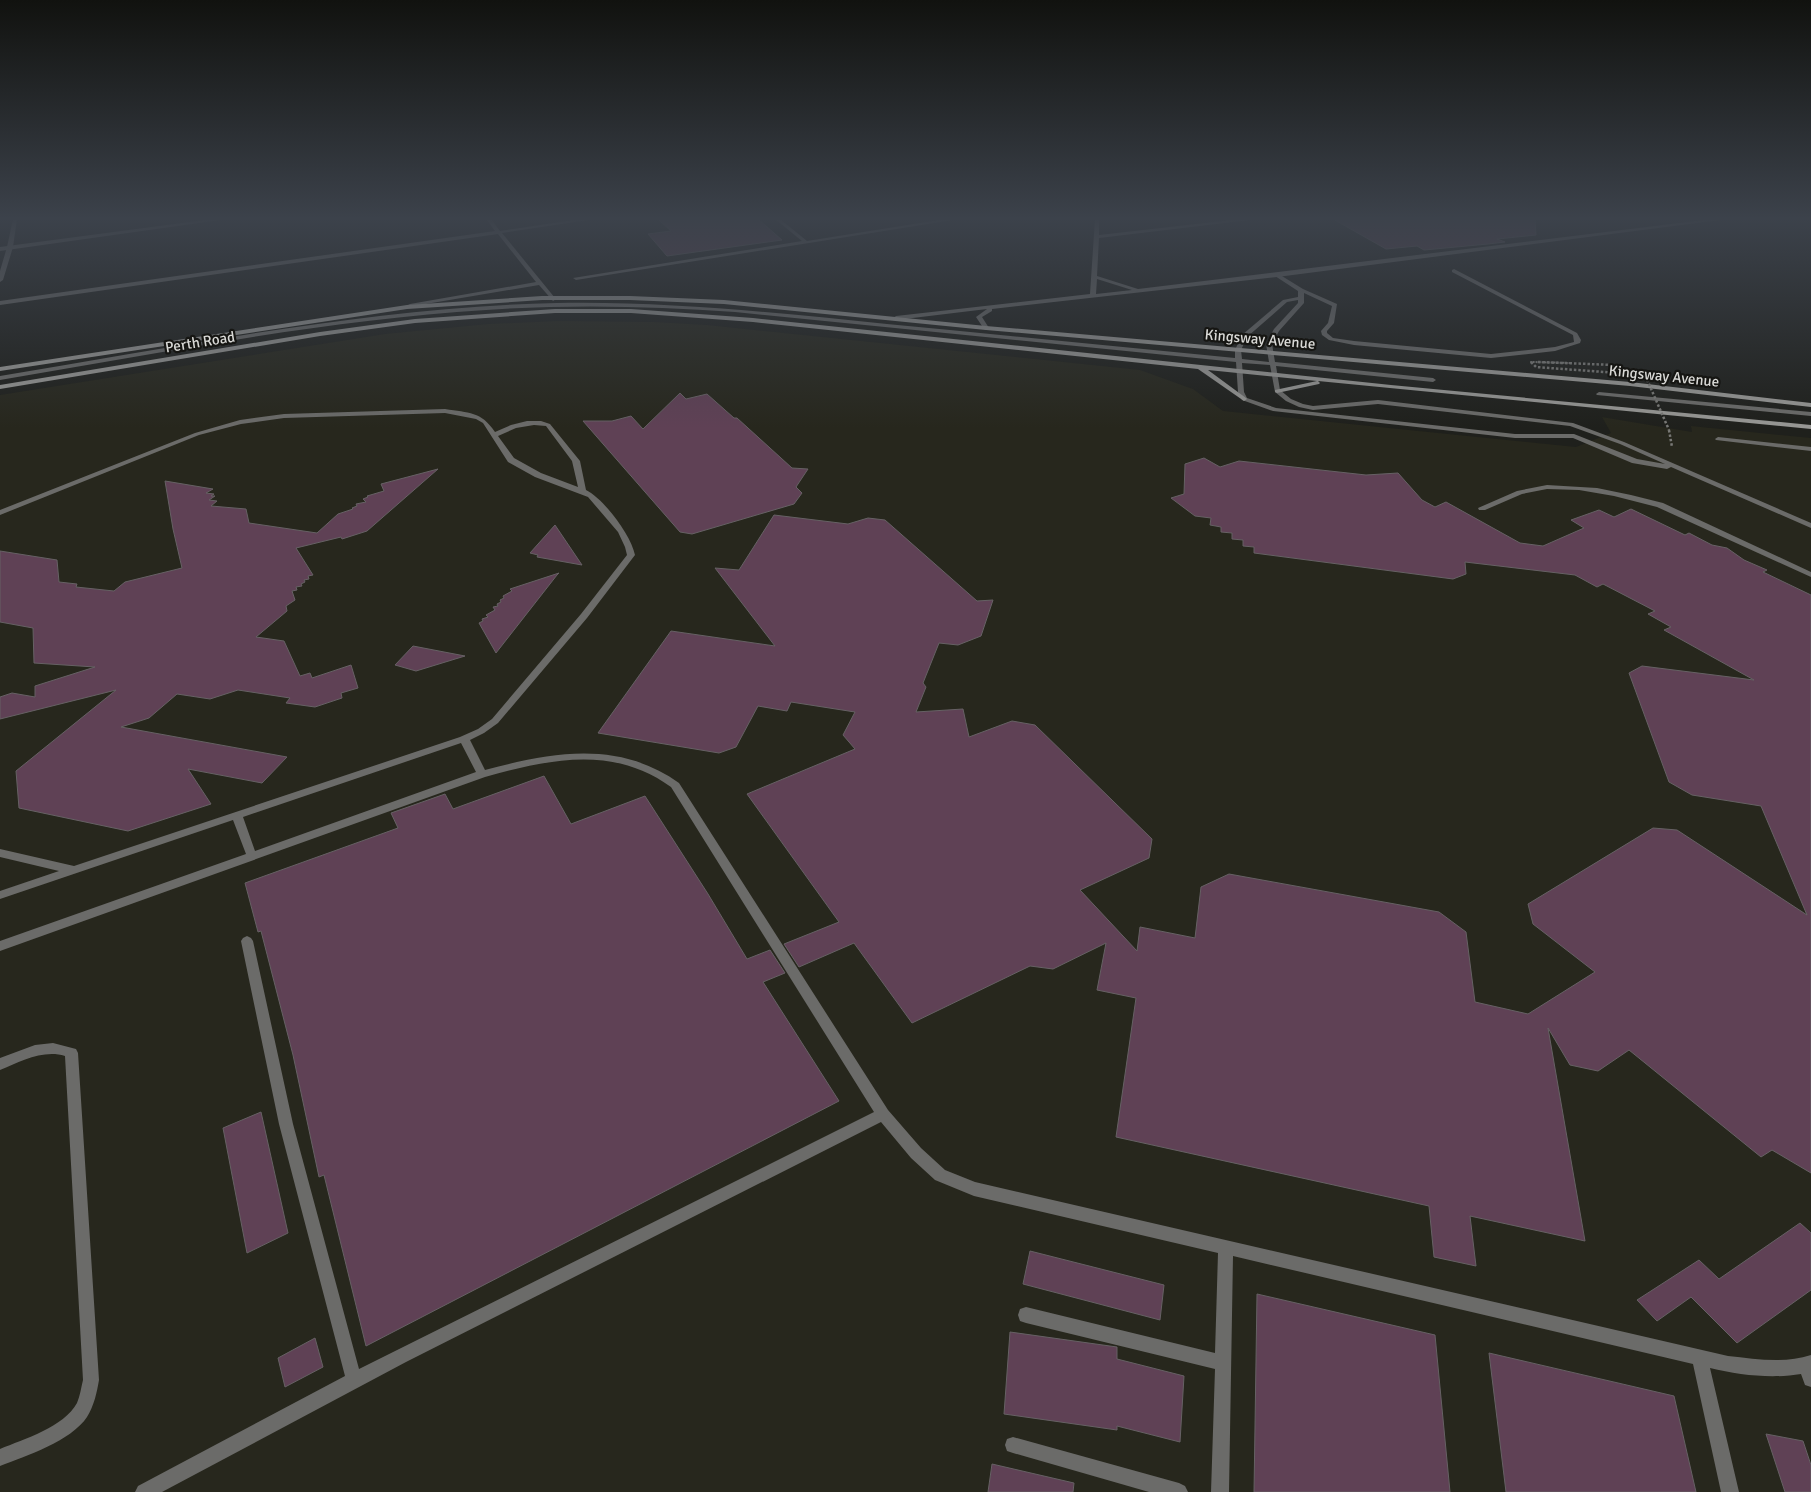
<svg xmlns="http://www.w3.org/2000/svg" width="1811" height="1492" viewBox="0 0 1811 1492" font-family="Signika,sans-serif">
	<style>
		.built { fill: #27271d }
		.building { fill: #5f4155; stroke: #666164 }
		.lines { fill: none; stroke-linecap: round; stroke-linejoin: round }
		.path { stroke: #797976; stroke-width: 2.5; stroke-dasharray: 2.5 2; stroke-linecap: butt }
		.service { fill: #6b6b69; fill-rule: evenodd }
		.minor { fill: #6b6b69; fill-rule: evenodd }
		.tertiary { fill: #6b6b69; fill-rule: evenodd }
		.secondary { fill: #979794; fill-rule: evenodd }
		.path-bridge-far1 { stroke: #797976; stroke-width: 2; stroke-dasharray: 2 1; stroke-linecap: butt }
		.path-bridge { stroke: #797976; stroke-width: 2.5; stroke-dasharray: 2.5 2; stroke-linecap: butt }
		.labels { text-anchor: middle; stroke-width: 4.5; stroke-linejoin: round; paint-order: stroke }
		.far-street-label { font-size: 15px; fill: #d9d9d6; stroke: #161613 }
	</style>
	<rect width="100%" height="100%" fill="#1f201c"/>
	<polygon class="built" points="558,321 654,322 707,325 1140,370 1193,389 1223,411 1576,447 1611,433 1602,417 1692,432 1691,426 1811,438 1811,1492 0,1492 0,395 385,334 488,324"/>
	<g class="building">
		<polygon points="658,219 758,219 782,240 667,256 648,234 671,231"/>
		<polygon points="1333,219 1535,219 1536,235 1497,239 1505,242 1488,244 1424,250 1417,246 1386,249"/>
		<polygon points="680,393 686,399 707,394 734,418 737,418 792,468 808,469 796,487 802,493 794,504 692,534 680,532 583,421 612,421 631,416 643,429"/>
		<polygon points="1204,458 1220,467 1239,461 1366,475 1398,473 1422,500 1435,507 1446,502 1520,543 1543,546 1584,528 1571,520 1599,510 1614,517 1631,509 1685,535 1689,533 1712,545 1727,548 1744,560 1767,570 1763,572 1811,595 1811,1173 1772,1150 1761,1157 1629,1050 1598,1071 1570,1065 1548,1028 1585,1241 1470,1216 1476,1266 1434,1257 1429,1206 1116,1137 1136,998 1097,990 1106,943 1053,969 1030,966 912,1023 854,943 799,967 784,944 839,922 747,794 855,749 843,735 855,712 791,702 787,711 758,706 736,747 719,753 598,733 671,631 775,646 715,568 739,570 774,515 848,524 868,518 885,520 977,601 993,600 981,636 958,645 939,643 923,683 926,687 916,712 963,709 969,737 1012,721 1035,725 1152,839 1149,858 1080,890 1137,951 1140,927 1195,938 1201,887 1229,874 1439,912 1466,932 1475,1002 1528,1014 1595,972 1533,924 1528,904 1653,828 1677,830 1807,915 1761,806 1692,795 1669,782 1629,673 1642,666 1754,680 1664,630 1671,627 1648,614 1655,611 1603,584 1597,587 1575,575 1465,562 1466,574 1453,579 1254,553 1254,547 1243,546 1243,540 1232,539 1232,533 1221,532 1221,527 1210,525 1211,518 1195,516 1171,498 1184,494 1185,464"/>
		<polygon points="438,469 367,531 342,539 341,537 296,548 313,575 308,576 309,579 304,580 305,582 301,584 302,586 296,587 297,590 292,591 295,600 286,606 287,611 256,637 284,641 300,676 310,673 312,678 351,665 358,688 341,693 342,698 315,707 286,703 290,698 238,690 210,699 177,694 149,718 121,727 287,757 262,783 188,769 211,804 128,831 19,808 16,771 116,690 0,719 0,697 12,693 35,697 35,686 95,667 34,663 33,628 0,622 0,551 57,560 59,582 77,584 76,587 114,591 125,582 182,568 173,529 165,481 213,489 206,493 214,494 211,496 215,496 209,500 217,501 211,506 246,509 249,523 317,533 338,514 353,509 352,508 357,506 356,504 366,502 363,499 368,497 367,496 384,491 381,484"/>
		<polygon points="555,525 582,565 537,557 538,555 530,553"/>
		<polygon points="559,573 557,575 496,653 479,623 483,621 482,619 488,617 486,615 495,610 493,607 498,606 497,604 501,602 500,600 504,598 503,596 512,591 510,589"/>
		<polygon points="413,646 465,656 416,671 395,665"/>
		<polygon points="544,776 571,824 645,796 708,894 747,959 770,950 785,973 763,982 839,1101 366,1346 324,1175 319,1177 293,1055 261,931 258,932 245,883 398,828 391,813 445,794 453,809"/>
		<polygon points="261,1112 288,1233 247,1253 223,1128"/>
		<polygon points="1800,1223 1811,1233 1811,1290 1737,1343 1691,1297 1657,1321 1637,1300 1699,1260 1719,1279"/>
		<polygon points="1030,1251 1164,1285 1160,1320 1023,1284"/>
		<polygon points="1257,1294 1435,1335 1450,1492 1254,1492"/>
		<polygon points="1010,1332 1117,1347 1117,1359 1184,1376 1180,1442 1117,1426 1117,1430 1004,1414"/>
		<polygon points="315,1338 323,1367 285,1387 278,1358"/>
		<polygon points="1489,1353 1674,1396 1696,1492 1506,1492"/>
		<polygon points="1766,1434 1803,1441 1811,1465 1811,1492 1785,1492"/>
		<polygon points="992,1464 1074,1483 1073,1492 988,1492"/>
	</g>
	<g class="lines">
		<polyline class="path" points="1669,430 1672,447"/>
		<g class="service">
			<path d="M1454 269 1577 333 1581 340 1580 343 1555 351 1491 358 1354 345 1329 340 1322 335 1321 331 1328 323 1332 306 1304 293V303L1279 331 1272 344 1275 362 1433 378 1436 380 1433 382 1276 366 1280 390 1291 399 1303 404 1313 406 1378 400 1573 423 1624 442 1811 523V528L1671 467 1667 469 1632 463 1573 438H1515L1273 411 1242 400 1238 392 1236 362 735 312C652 306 569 304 486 310 323 320 161 353 0 380V376C184 346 370 307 557 303 668 301 777 313 887 324 1003 335 1119 347 1235 358V350L1242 335 1283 300 1298 297V291L1275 276 1274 275 1277 273 1303 289 1337 304 1334 323 1327 331V333L1333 338 1354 341 1491 354 1555 347 1574 342 1573 335 1452 272V270ZM1298 300V303L1274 329 1266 344 1269 362 1242 359 1241 350 1247 337 1287 302ZM1242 363 1270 365 1275 392 1286 401 1299 407 1313 410 1378 404 1570 426 1620 444 1665 464 1637 459 1574 434H1515L1276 408 1247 398 1244 392Z"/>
			<polygon points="1599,392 1811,412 1811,416 1597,395 1596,394"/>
			<path d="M445 409C469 413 481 411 495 432L511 425 527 421H541L550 424 580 461 586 490C604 499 631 535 635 555L587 618 498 723 484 733 470 740 485 770C552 752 619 740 679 783L888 1110 921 1148 945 1170 975 1182 1728 1356C1756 1359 1784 1364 1811 1355V1387L1805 1385 1801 1374C1771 1379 1739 1375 1710 1368L1739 1492H1721L1693 1364 1233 1256 1229 1492H1211L1215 1369 1026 1323 1020 1321 1018 1315 1020 1309 1026 1307 1215 1353 1218 1253 974 1196 935 1180 911 1158 881 1122 406 1362 162 1492H135L138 1486 345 1376 279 1124 241 941 243 938 247 936 251 938 253 941 293 1124 359 1369 874 1112 671 787C613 745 550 759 485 777L0 951V941L246 854 233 820 0 899V891L59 871 0 857V849L74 866 460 737 478 729 492 719 581 614 627 555 625 547 618 532 588 497 535 477 508 462 483 423 476 419 445 413 284 418 241 424 199 435 0 515V510L195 433 240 420 284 414ZM534 425 546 426 572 461 578 487 541 473 514 458 498 436 516 428ZM461 743 476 772 255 851 243 817Z"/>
			<polygon points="1718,437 1811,447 1811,451 1716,440 1715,439"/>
			<polygon points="1547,485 1597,488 1631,495 1663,503 1811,572 1811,577 1657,507 1614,496 1579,490 1547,489 1522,494 1485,510 1479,510 1478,508 1517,491"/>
			<path d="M53 1043 76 1049 78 1053 99 1380C97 1392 94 1406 87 1417 71 1441 26 1456 0 1466V1449C24 1439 64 1427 77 1403 80 1396 81 1388 83 1380L65 1056C43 1049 20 1062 0 1070V1058L35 1045Z"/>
			<polygon points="1013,1437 1179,1483 1185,1486 1188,1492 1149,1492 1013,1453 1007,1451 1005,1445 1007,1439"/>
		</g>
		<g class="minor">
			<polygon points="212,219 227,219 0,251 0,247"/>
			<polygon points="486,219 491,219 500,231 580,219 595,219 502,233 555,298 556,299 553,301 539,285 408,307 408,305 410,304 536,282 498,234 0,305 0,301 495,231"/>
			<polygon points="775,219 780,219 807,241 945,219 959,219 576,280 573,278 802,241"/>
			<path d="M1095 219H1099V235L1240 219H1258L1099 238 1097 276 1138 289 1712 219H1728L1277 277 992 309V311L982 317 989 328 986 330 984 329 976 317 987 309 896 320 893 318 896 316 1090 294ZM1097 279 1132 290 1096 294Z"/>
		</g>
		<polygon class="tertiary" points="13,219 17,219 13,247 3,280 0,282 0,271 7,247"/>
		<g class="secondary">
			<polygon points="542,296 630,296 724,300 986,326 1630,382 1811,403 1811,407 1630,386 986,330 724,304 630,300 542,300 407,309 0,371 0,367 407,305"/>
			<polygon points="555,309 631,309 753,318 1391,385 1811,425 1811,429 1318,381 1320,383 1319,384 1277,393 1275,392 1275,390 1317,381 1208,370 1246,398 1247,399 1244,401 1198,369 753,322 631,313 555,313 415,323 320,336 0,389 0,385 320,332 415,319"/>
		</g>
		<polyline class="path-bridge-far1" points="1532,363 1531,362 1572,363"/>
		<g class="path-bridge">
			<polyline points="1531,362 1536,367 1645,375 1669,430"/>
			<polyline points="1538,362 1614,365"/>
		</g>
	</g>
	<linearGradient id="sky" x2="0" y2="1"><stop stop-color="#11120f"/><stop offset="0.51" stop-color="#3c424b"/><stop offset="1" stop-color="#3c424b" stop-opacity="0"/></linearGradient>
	<rect width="1811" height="428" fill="url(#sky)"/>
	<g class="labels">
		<g class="far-street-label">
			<text transform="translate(1260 339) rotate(5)" y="5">Kingsway Avenue</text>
			<text transform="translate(200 342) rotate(-9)" y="5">Perth Road</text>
			<text transform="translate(1664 376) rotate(6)" y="5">Kingsway Avenue</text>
		</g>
	</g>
</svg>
